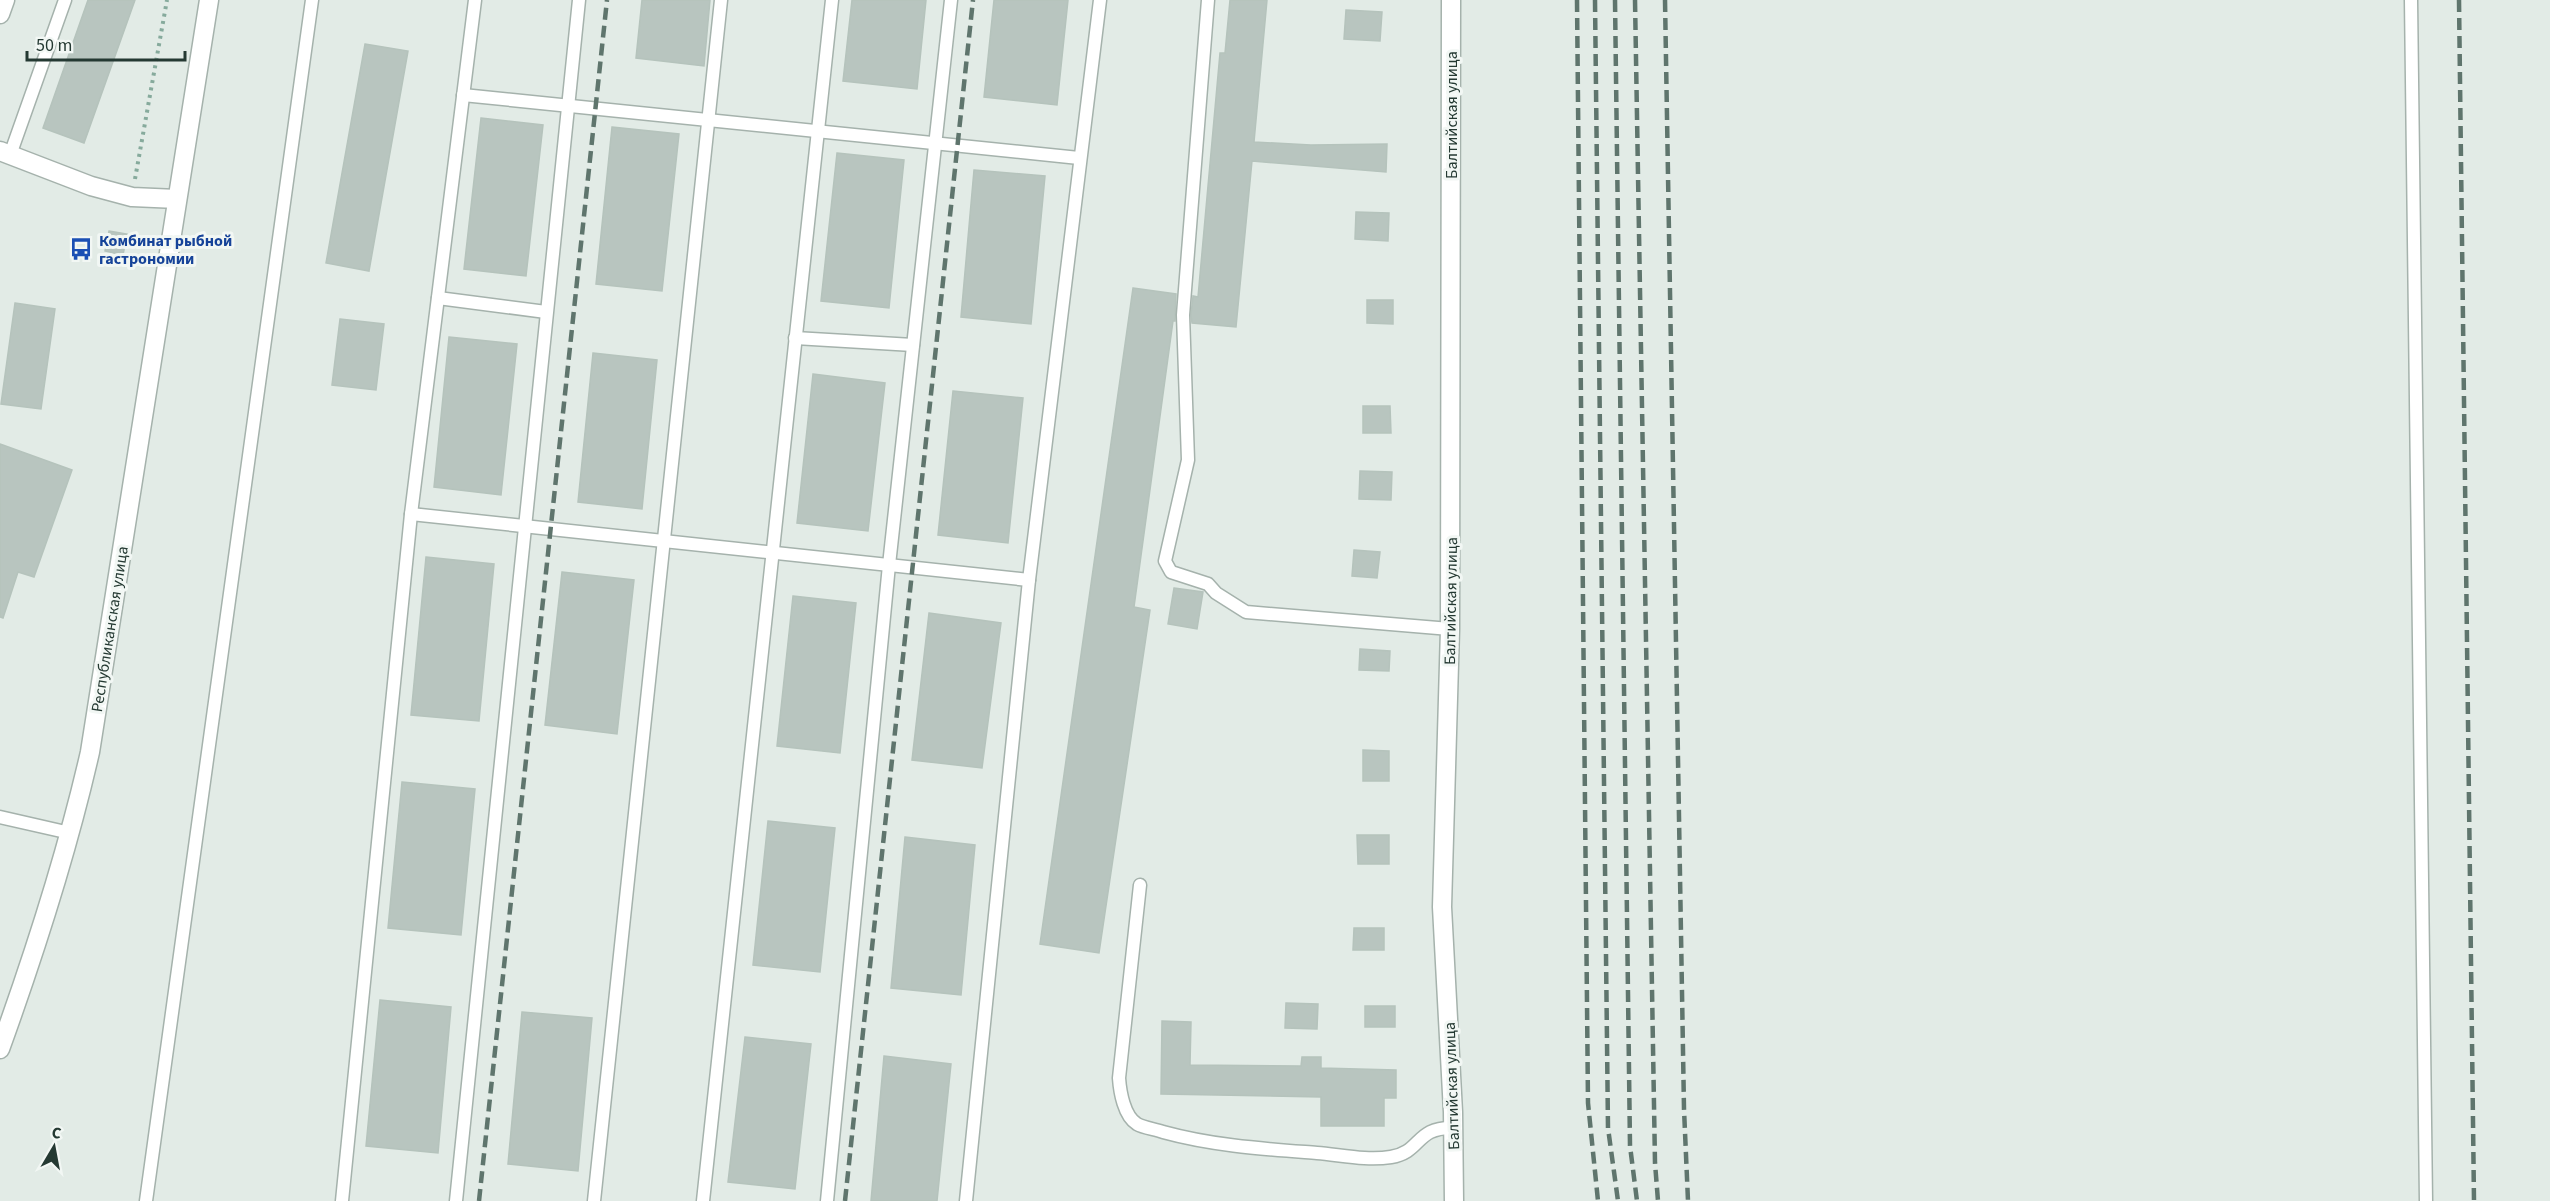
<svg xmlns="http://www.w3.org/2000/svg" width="2550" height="1201" viewBox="0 0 2550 1201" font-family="'Source Sans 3',sans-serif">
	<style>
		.building { fill: #b8c5bf; stroke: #b5c3bc; stroke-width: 1.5 }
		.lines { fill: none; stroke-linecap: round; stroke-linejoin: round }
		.lane-casing { stroke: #a5b2ac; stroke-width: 15 }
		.street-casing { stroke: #a5b2ac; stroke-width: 21 }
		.path { stroke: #86aa9c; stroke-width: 4; stroke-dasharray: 3 4.5; stroke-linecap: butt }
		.lane { stroke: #fff; stroke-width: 12 }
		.street { stroke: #fff; stroke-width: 18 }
		.rail { stroke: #5f756d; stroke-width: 4.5; stroke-dasharray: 12 6; stroke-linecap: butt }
		.labels { text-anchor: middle; stroke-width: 6; stroke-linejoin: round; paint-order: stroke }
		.street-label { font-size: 16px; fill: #243932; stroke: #f2f7f4 }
		.transit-label { font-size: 16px; font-weight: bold; fill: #164399; stroke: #f2f7f4; text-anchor: start }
	</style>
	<rect width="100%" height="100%" fill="#e2ebe6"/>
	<g class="building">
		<polygon points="88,0 135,0 84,143 43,128"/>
		<polygon points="642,0 710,0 704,66 636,58"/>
		<polygon points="852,0 926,0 917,89 843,81"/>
		<polygon points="994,0 1068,0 1057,105 984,97"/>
		<polygon points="1230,0 1267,0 1254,142 1311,145 1387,144 1386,172 1252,161 1236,327 1192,323 1191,315 1193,296 1198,297 1220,53 1225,53"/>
		<polygon points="1346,10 1382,12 1380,41 1344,39"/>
		<polygon points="365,44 408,51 369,271 326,263"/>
		<polygon points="481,118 543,125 526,276 464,269"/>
		<polygon points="612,127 679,134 662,291 596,284"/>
		<polygon points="837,153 904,160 889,308 821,301"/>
		<polygon points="974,170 1045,176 1031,324 961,317"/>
		<polygon points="1356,212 1389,213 1388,241 1355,239"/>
		<polygon points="109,231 127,234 123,255 105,251"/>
		<polygon points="1133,288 1176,294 1175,321 1173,321 1134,607 1150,610 1099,953 1040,944"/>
		<polygon points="1367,300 1393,300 1393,324 1367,323"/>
		<polygon points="15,303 55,309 41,409 1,404"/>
		<polygon points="340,319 384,324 376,390 332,385"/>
		<polygon points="449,337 517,344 501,495 434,487"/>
		<polygon points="593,353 657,360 642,509 578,502"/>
		<polygon points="813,374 885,383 868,531 797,523"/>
		<polygon points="953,391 1023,398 1008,543 938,535"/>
		<polygon points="1363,406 1390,406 1391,433 1363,433"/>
		<polygon points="0,444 72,470 34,577 18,572 3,618 0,617"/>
		<polygon points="1360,471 1392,472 1391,500 1359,499"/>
		<polygon points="1354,550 1380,552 1377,578 1352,576"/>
		<polygon points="426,557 494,564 479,721 411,715"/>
		<polygon points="562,572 634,580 617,734 545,725"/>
		<polygon points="1174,588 1203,592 1197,629 1168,624"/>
		<polygon points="793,596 856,603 840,753 777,746"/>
		<polygon points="929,613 1001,623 982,768 912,760"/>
		<polygon points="1360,649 1390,651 1389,671 1359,670"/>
		<polygon points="1363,750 1389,751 1389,781 1363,781"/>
		<polygon points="402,782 475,789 461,935 388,928"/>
		<polygon points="768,821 835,828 820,972 753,965"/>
		<polygon points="1357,835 1389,835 1389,864 1358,864"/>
		<polygon points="905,837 975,845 961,995 891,988"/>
		<polygon points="1354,928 1384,928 1384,950 1353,950"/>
		<polygon points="380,1000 451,1007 438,1153 366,1146"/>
		<polygon points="1286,1003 1318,1004 1317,1029 1285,1028"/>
		<rect x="1365" y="1006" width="30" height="21"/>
		<polygon points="522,1012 592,1018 578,1171 508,1164"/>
		<polygon points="1162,1021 1191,1022 1190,1065 1301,1066 1302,1057 1321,1057 1321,1068 1396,1070 1396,1098 1384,1098 1384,1126 1321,1126 1321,1097 1161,1094"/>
		<polygon points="745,1037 811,1044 795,1189 728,1182"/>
		<polygon points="884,1056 951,1064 937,1201 871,1201"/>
	</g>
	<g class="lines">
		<g class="lane-casing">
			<g id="lane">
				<polyline points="1208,0 1183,315 1188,460 1165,561 1171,572 1208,584 1216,593 1246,612 1450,629"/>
				<polyline points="2411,0 2426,1201"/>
				<polyline points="463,95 1079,158"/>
				<polyline points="10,155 65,0"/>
				<polyline points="438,298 546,312"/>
				<polyline points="795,338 913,345"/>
				<polyline points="411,514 1029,580"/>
				<polyline points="0,817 70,833"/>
				<path d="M1140 885 1119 1078C1120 1092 1124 1116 1137 1124 1144 1128 1155 1129 1163 1132 1214 1146 1265 1149 1317 1153 1341 1155 1367 1161 1391 1157 1422 1152 1415 1127 1453 1128"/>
				<polyline points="146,1201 312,0"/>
				<polyline points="342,1201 411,514 475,0"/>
				<polyline points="456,1201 579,0"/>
				<polyline points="594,1201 721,0"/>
				<polyline points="703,1201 832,0"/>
				<polyline points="827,1201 889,565 951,0"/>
				<polyline points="966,1201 1029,580 1100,0"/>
			</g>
		</g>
		<g class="street-casing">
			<g id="street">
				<polyline points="1451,0 1450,629 1442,907 1453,1112 1454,1201"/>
				<polyline points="0,14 5,0"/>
				<polyline points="0,151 91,186 132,197 177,199"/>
				<path d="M0 1049C35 952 67 853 90 752L209 0"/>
			</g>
		</g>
		<polyline class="path" points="135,179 167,0"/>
		<use href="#lane" class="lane"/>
		<use href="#street" class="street"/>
		<g class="rail">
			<polyline points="1577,0 1588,1103 1598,1201"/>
			<polyline points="1595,0 1608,1128 1618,1201"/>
			<polyline points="1615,0 1630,1146 1637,1201"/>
			<polyline points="1635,0 1655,1163 1658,1201"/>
			<polyline points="1665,0 1684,1109 1688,1201"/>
			<polyline points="2459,0 2474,1201"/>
			<polyline points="479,1201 607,0"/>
			<polyline points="845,1201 973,0"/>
		</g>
	</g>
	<defs>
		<g id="bus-bare" transform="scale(1.8)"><path d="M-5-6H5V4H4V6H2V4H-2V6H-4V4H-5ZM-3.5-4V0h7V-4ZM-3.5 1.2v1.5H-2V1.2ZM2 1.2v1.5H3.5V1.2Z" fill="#1a4fb4" stroke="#f2f7f4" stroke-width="2.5" paint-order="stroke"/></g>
	</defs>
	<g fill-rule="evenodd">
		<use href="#bus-bare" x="81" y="249"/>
	</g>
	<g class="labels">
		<g class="street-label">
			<text transform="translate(1451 115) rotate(-90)" y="6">Балтийская улица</text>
			<text transform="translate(1450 601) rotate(-89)" y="6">Балтийская улица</text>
			<text transform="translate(109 629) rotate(-81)" y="6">Республиканская улица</text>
			<text transform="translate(1451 1086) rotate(-92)" y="6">Балтийская улица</text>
		</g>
		<g class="transit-label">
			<text x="99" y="246">Комбинат рыбной<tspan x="99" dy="18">гастрономии</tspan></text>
		</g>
	</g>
	<g transform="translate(54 1147) rotate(10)" stroke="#f2f7f4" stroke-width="4.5" paint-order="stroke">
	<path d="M0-4.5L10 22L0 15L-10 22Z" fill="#243932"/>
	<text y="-9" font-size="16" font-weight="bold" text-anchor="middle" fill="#243932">С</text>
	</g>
	<path d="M27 51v9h158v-9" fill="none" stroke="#243932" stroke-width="3"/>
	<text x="36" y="51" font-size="18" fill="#243932" stroke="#f2f7f4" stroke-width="4.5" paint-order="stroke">50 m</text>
</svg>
